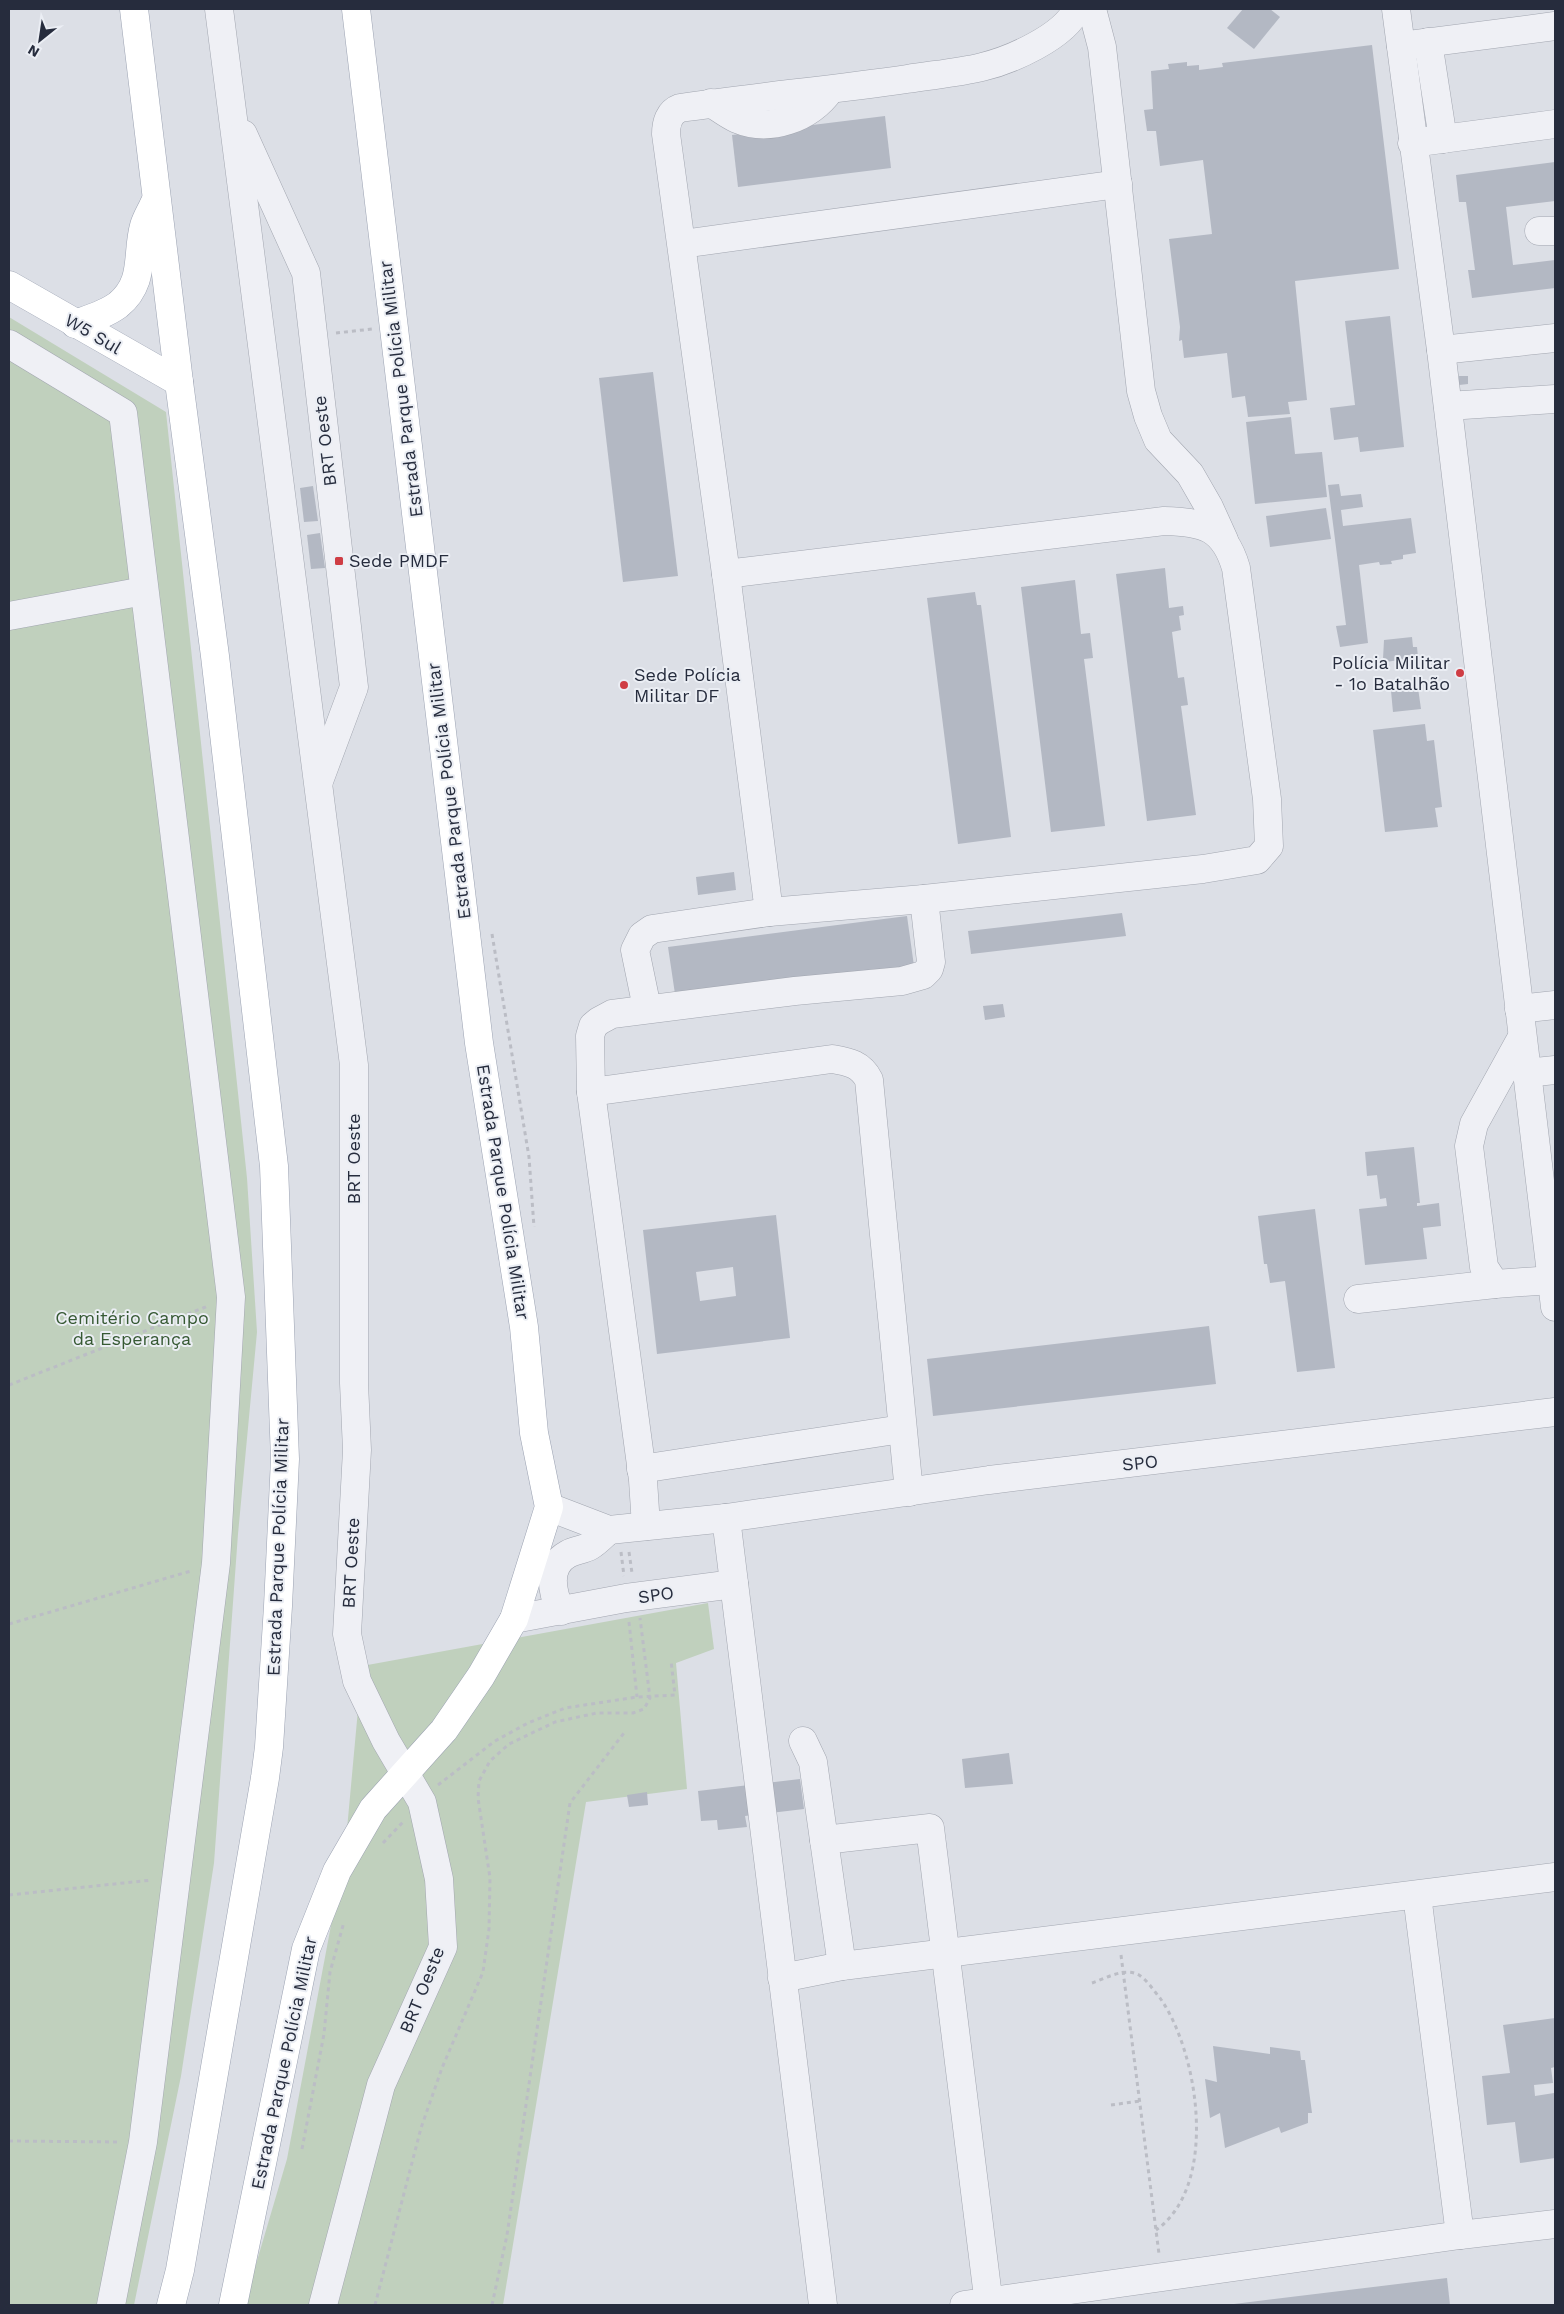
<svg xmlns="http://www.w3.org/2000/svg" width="1564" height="2314" viewBox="0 0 1564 2314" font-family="'Work Sans',sans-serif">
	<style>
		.green { fill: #c0d0bd }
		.building { fill: #b3b8c3; fill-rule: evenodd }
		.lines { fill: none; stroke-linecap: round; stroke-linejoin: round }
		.minor-casing { stroke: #a2a6b0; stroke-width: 29 }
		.major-casing { stroke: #9ba2b2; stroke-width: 29 }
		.path { stroke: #bbbdc5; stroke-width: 3; stroke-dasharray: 4 4; stroke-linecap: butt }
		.minor { stroke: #eff0f5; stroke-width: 28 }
		.major { stroke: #fff; stroke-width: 28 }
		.poi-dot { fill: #cf3d44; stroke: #ebeef4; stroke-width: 2 }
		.labels { text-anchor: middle; stroke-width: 4; stroke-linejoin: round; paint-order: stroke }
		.street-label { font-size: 18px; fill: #262c3d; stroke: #ebeef4 }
		.poi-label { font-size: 18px; fill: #262c3d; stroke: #ebeef4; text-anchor: start }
		.park-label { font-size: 18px; fill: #365933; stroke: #ebeef4 }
	</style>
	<rect width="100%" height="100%" fill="#dcdfe6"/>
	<g class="green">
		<polygon points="9,317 166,412 247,1178 257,1332 238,1534 214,1863 181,2076 134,2305 9,2305"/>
		<polygon points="708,1603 714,1649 676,1663 687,1789 586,1802 503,2305 244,2305 287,2159 345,1851 362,1666"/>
	</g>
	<g class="building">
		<polygon points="1243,9 1270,9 1280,17 1254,49 1227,28"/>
		<polygon points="1372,45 1399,269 1295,281 1307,400 1288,402 1290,414 1248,417 1245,396 1232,398 1227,353 1184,358 1182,340 1179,341 1180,327 1169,239 1212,234 1203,160 1160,166 1156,131 1147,131 1144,110 1153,109 1151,71 1169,69 1168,64 1187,62 1187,66 1199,65 1199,70 1223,67 1222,63"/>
		<polygon points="885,116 891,168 738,187 732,135"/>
		<polygon points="1555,162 1555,201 1506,207 1513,265 1555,260 1555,288 1472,298 1468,270 1475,270 1466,202 1459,202 1456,175"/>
		<polygon points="1390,316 1404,447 1360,452 1358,437 1334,440 1330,408 1355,405 1345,321"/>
		<polygon points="653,372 678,576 623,582 599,378"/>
		<polygon points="1459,376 1468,376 1468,384 1459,385"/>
		<polygon points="1291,417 1295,454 1322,452 1327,497 1255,504 1246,422"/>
		<polygon points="1339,484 1341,496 1361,494 1363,507 1341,510 1343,526 1411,518 1416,553 1403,555 1403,559 1391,561 1392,564 1380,565 1379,562 1359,565 1368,643 1340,647 1336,626 1346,625 1328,485"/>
		<polygon points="313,486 318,521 304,522 300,488"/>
		<polygon points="1326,508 1331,539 1270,547 1266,516"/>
		<polygon points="320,533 325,568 311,569 307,535"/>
		<polygon points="1165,568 1169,608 1183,606 1184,615 1179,616 1181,630 1172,632 1178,678 1184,677 1188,705 1181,706 1196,815 1147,821 1116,574"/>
		<polygon points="1075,580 1081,634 1090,633 1093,658 1084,659 1105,826 1051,832 1021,587"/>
		<polygon points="975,592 977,605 981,605 1011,837 958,844 927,598"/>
		<polygon points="1412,637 1413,647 1417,647 1418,657 1386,662 1386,659 1383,659 1384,640"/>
		<polygon points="1418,688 1421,709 1393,712 1391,691"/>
		<polygon points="1425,724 1427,741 1434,740 1442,807 1435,808 1438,827 1385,832 1373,730"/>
		<polygon points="734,872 736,890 698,895 696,877"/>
		<polygon points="1122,913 1126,936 971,954 968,931"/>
		<polygon points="907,916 914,966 877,971 876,969 675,994 668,947"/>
		<polygon points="1003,1004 1005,1017 985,1020 983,1006"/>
		<polygon points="1414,1147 1420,1203 1417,1203 1417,1206 1439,1203 1441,1226 1423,1228 1427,1259 1365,1265 1359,1209 1387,1206 1386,1198 1380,1199 1377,1175 1367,1176 1365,1152"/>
		<polygon points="1315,1209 1335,1368 1297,1372 1285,1281 1270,1283 1267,1264 1264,1264 1258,1216"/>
		<path d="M776 1215 790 1338 657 1354 643 1230ZM733 1267 736 1296 700 1301 696 1272Z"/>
		<polygon points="1209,1326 1216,1384 933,1416 927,1359"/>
		<polygon points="1009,1753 1013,1784 965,1788 962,1759"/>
		<polygon points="800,1779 804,1809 745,1816 747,1827 718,1830 717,1820 701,1821 698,1791"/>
		<polygon points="647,1792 648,1805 629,1807 627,1795"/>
		<polygon points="1555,2018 1555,2067 1551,2068 1553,2083 1534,2085 1535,2096 1554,2093 1555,2158 1520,2163 1515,2122 1487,2125 1482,2076 1510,2073 1503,2025"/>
		<polygon points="1213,2046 1270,2054 1270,2047 1300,2051 1301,2060 1305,2060 1312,2113 1308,2113 1308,2123 1281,2133 1279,2127 1225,2148 1220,2113 1210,2118 1205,2079 1217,2082"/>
		<polygon points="1447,2278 1450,2305 1234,2305 1234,2304"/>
	</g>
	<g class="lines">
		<g class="minor-casing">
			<g id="minor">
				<polyline points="219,9 354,1065 354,1383 357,1450 347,1634 357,1681 386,1741 422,1802 439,1879 443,1947 381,2085 323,2305"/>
				<polyline points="1092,9 1102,47 1141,391 1148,416 1158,440 1190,474 1209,507 1224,540"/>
				<polyline points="1396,9 1441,350 1555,1307"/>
				<polyline points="1428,42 1443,139"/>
				<polyline points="1401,46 1555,26"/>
				<path d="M711 103C719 108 728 115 737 119 770 133 810 118 830 90"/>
				<polyline points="243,134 306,273 354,687 319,781"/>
				<polyline points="1412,143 1555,124"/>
				<polyline points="1539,231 1555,231"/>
				<polyline points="682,244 1118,184"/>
				<polyline points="9,344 123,413 231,1297 216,1563 143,2142 111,2305"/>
				<polyline points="1441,350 1555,338"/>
				<polyline points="1448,406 1555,399"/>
				<polyline points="9,616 144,591"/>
				<path d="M769 912 726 574 666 134C666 123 669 112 680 108 756 97 831 90 907 79 931 75 958 73 982 67 1011 60 1064 37 1077 9"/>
				<path d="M647 1008 635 950 642 936 652 929 769 912 924 899 1203 869 1257 860 1269 846 1267 799 1236 568C1224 527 1204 522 1164 521L726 574"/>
				<polyline points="1519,1009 1555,1005"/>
				<polyline points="1522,1037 1474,1124 1469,1146 1484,1267 1495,1284 1552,1280"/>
				<polyline points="1526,1073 1555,1070"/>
				<path d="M591 1092 832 1059C849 1062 861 1064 869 1080L909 1492"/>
				<polyline points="1358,1299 1495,1284"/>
				<polyline points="641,1469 902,1429"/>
				<polyline points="549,1507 609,1530 726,1518 989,1480 1555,1412"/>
				<polyline points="726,1518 823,2305"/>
				<polyline points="646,1526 643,1480 591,1092 590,1036 593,1026 599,1021 612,1014 795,991 902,981 923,975 929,969 931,962 924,899"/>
				<path d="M561 1611C552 1593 546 1566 568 1554 575 1550 583 1550 590 1546 597 1542 603 1535 609 1530"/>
				<polyline points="514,1619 626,1598 734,1584"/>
				<polyline points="803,1741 813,1762 824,1840"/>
				<polyline points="1417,1895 1460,2235"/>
				<polyline points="842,1966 824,1840 930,1828 989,2305"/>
				<polyline points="782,1978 842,1966 1555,1877"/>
				<polyline points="964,2305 1460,2235 1555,2224"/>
			</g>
		</g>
		<g class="major-casing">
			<g id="major">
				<polyline points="134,9 179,382 215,656 274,1166 285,1459 278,1606 269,1747 265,1778 180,2270 171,2305"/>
				<polyline points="9,285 179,382"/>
				<path d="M75 324C89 319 106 314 118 305 146 282 136 254 144 226 146 219 151 211 154 204"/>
				<polyline points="233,2305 306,1949 337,1871 373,1809 444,1730 481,1676 514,1619 549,1507 534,1433 524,1327 479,1043 356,9"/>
			</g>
		</g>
		<g class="path">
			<polyline points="336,333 372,329"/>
			<polyline points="492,934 529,1157 534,1227"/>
			<polyline points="9,1385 208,1306"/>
			<polyline points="621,1552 624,1576"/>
			<polyline points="629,1552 632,1573"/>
			<polyline points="629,1622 637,1697"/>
			<polyline points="9,1624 191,1571"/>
			<polyline points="438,1785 495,1741 528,1723 565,1708 637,1697 675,1695 671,1661"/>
			<polyline points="383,1843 403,1822"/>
			<polyline points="9,1895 152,1880"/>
			<polyline points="1121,1955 1159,2254"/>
			<path d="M1092 1983C1107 1978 1124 1967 1139 1975 1147 1980 1154 1991 1160 1998 1199 2053 1219 2186 1156 2230"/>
			<polyline points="1111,2105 1140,2101"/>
			<polyline points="9,2141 121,2142"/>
			<polyline points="302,2149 324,2034 330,1972 344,1922"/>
			<polyline points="375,2305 421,2128 442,2068 483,1972 489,1929 490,1878 478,1798 479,1781 490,1761 509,1744 555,1722 597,1713 633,1713 644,1709 650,1698 640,1618"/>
			<polyline points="492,2305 507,2235 570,1803 624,1733"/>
		</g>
		<use href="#minor" class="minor"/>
		<use href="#major" class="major"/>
	</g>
	<g class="poi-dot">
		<rect x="334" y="556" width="10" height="10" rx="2.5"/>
		<circle cx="1460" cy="673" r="5"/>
		<circle cx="624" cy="685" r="5"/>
	</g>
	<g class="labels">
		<g class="street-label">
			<text transform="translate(93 334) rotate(30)" y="6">W5 Sul</text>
			<text transform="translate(401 389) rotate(-97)" y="6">Estrada Parque Polícia Militar</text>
			<text transform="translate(325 441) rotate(-97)" y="6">BRT Oeste</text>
			<text transform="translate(449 791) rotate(-97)" y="6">Estrada Parque Polícia Militar</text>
			<text transform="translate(354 1159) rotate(-90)" y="6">BRT Oeste</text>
			<text transform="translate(503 1192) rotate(81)" y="6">Estrada Parque Polícia Militar</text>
			<text transform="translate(1140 1463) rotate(-6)" y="6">SPO</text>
			<text transform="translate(278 1547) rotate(-88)" y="6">Estrada Parque Polícia Militar</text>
			<text transform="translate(351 1563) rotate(-87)" y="6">BRT Oeste</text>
			<text transform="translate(656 1595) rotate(-8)" y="6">SPO</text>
			<text transform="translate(422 1990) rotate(-68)" y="6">BRT Oeste</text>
			<text transform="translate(284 2063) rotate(-78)" y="6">Estrada Parque Polícia Militar</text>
		</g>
		<g class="poi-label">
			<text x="349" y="567">Sede PMDF</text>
			<text x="1450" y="669" text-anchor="end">Polícia Militar<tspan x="1450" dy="21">- 1o Batalhão</tspan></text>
			<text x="634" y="681">Sede Polícia<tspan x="634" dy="21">Militar DF</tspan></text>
		</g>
		<g class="park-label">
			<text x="132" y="1324">Cemitério Campo<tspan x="132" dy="21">da Esperança</tspan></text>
		</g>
	</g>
	<rect width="1564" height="2314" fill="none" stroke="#262c3d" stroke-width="20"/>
	<g transform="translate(40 40) rotate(210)" stroke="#ebeef4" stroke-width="4" paint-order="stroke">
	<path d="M0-4L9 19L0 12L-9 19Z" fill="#262c3d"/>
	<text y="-8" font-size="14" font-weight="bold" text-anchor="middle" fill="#262c3d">N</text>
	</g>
</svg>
